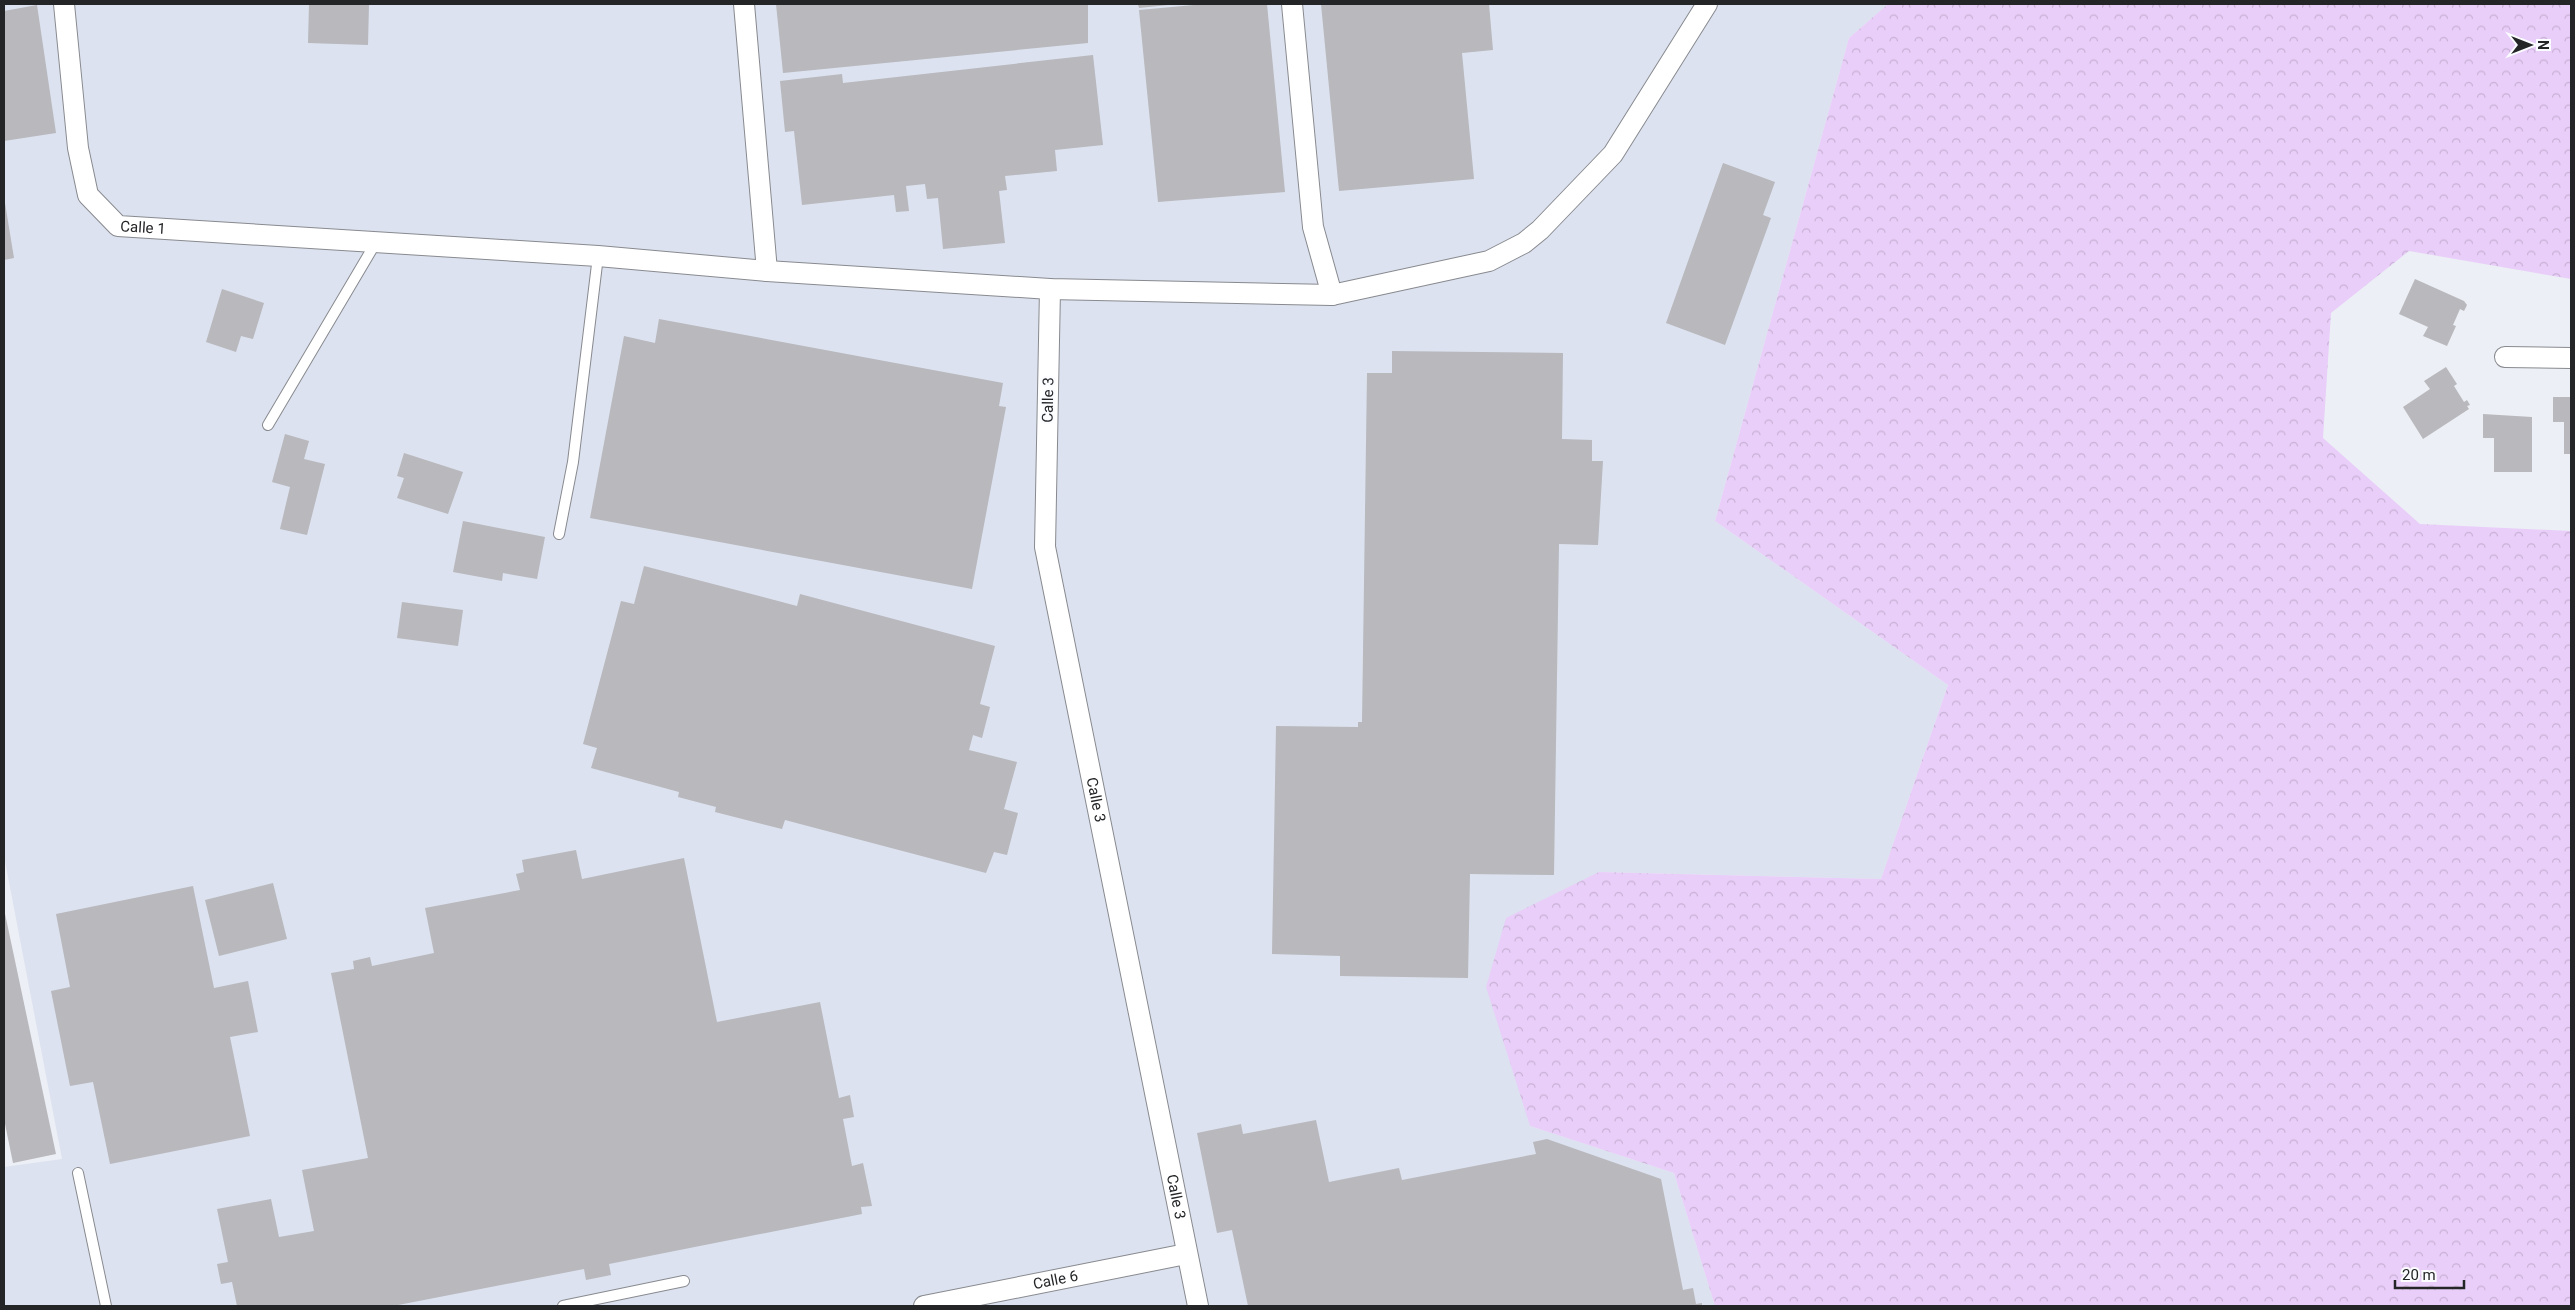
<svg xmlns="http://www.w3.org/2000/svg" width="2575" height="1310" viewBox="0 0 2575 1310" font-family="Roboto,sans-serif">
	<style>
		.built { fill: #dce2ef }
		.forest { fill: url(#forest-crowns) }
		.building { fill: #b8b8bd }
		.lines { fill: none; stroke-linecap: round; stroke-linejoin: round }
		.lane-casing { stroke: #888a8f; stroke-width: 12 }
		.street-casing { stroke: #888a8f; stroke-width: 22 }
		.lane { stroke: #fff; stroke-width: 10 }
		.street { stroke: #fff; stroke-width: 20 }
		.labels { text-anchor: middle; stroke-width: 4.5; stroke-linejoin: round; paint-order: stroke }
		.street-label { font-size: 15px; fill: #242527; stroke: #fbfcff }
	</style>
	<defs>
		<pattern id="forest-crowns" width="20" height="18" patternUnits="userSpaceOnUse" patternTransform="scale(1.25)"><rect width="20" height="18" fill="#e9cef9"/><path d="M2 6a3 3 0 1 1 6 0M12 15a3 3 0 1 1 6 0" fill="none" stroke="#c8b1d5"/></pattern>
	</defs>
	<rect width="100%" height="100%" fill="#eceff5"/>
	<polygon class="built" points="4,4 1888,4 1849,38 1715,521 1948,685 1881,879 1599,872 1530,1126 1674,1173 1715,1306 4,1306 4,1167 62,1159 4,856"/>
	<polygon class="forest" points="1888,4 2571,4 2571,279 2409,251 2331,313 2323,438 2420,524 2571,531 2571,1306 1715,1306 1674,1173 1530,1126 1486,987 1506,918 1599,872 1881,879 1948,685 1715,521 1849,38"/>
	<g class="building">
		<polygon points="309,4 369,4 368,45 308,43"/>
		<polygon points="776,4 1088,4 1088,43 783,73"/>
		<polygon points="1138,4 1168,4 1168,5 1139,8"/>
		<polygon points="1205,4 1267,4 1285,192 1158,202 1139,10"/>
		<polygon points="1321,4 1489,4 1493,50 1462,53 1474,179 1339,191"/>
		<polygon points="37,5 56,133 4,141 4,11"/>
		<polygon points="1093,55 1103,145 1055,150 1057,171 1005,176 1007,190 999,191 1005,243 943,249 938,198 927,199 925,184 906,186 909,211 896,212 894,195 802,205 794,131 785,132 780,81 842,74 843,83"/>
		<polygon points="1723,163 1775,182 1763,215 1771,218 1725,345 1666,323"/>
		<polygon points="4,197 14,258 4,260"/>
		<polygon points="2415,279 2464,301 2467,305 2464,311 2460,309 2453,325 2456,326 2447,346 2423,336 2428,327 2399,314"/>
		<polygon points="222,289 264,303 253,339 241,336 236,352 206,342"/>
		<polygon points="659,319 1003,383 999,406 1006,407 972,589 590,518 624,336 655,343"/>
		<polygon points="1392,351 1563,353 1562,439 1592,440 1592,461 1603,461 1598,545 1559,544 1554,875 1470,874 1468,978 1340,976 1340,956 1272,954 1276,726 1358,727 1358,722 1362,722 1367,373 1392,373"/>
		<polygon points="2446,367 2457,384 2454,386 2464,402 2467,400 2470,405 2467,406 2469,409 2423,439 2403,407 2430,389 2424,381"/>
		<polygon points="2553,397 2571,397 2571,454 2564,454 2564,422 2553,422"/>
		<polygon points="2483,414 2532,417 2532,472 2494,472 2494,438 2483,438"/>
		<polygon points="285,434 309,441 304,459 325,464 307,535 280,529 290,487 272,482"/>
		<polygon points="404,453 463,472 448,514 397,498 404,478 397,476"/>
		<polygon points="463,521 545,537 537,579 503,573 502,581 453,572"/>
		<polygon points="644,566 797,606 800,594 995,646 980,704 990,707 982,738 973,735 969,750 1017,762 1004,809 1018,813 1007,855 994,852 986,873 785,820 782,829 715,812 716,807 678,797 679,792 591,768 597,748 583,744 621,601 634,604"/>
		<polygon points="402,602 463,610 458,646 397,638"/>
		<polygon points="576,850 582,879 684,858 717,1022 820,1002 839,1098 850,1095 854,1117 843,1119 852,1166 863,1163 872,1206 861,1207 862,1214 609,1264 611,1275 586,1280 584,1269 393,1306 237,1306 232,1282 221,1284 217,1264 228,1262 217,1209 271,1199 279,1237 314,1231 302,1170 368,1158 331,973 354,969 353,961 370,957 372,966 434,953 425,908 520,890 516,874 524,872 522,860"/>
		<polygon points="273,883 287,939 219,956 205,900"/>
		<polygon points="193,886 214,988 248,981 258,1032 230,1037 250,1136 110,1164 93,1082 70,1086 51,991 70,987 56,914"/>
		<polygon points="4,909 56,1154 13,1163 4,1119"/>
		<polygon points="1316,1120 1329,1182 1399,1168 1402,1180 1536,1154 1533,1142 1547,1139 1661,1179 1683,1290 1693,1288 1696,1304 1702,1303 1702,1306 1248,1306 1232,1230 1217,1233 1197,1133 1241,1124 1243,1134"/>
	</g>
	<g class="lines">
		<g class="lane-casing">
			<g id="lane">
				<polyline points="268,425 375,244"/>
				<polyline points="559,534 573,462 598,256"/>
				<polyline points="78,1173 106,1306"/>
				<polyline points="563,1306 684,1281"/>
			</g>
		</g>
		<g class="street-casing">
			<g id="street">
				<path id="s1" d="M64 4 78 148 88 195 118 226 598 256 767 271 1050 289 1332 295 1489 261 1524 243 1540 230 1613 154 1707 4"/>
				<polyline points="744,4 767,271"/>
				<polyline points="1292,4 1313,227 1332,295"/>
				<path id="s2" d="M1050 289 1045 547 1198 1306"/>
				<polyline points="2505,357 2571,358"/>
				<path id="s3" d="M924 1306 1186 1254"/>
			</g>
		</g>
		<use href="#lane" class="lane"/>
		<use href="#street" class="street"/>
	</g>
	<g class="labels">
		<g class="street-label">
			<text dy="5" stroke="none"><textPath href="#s1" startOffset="261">Calle 1</textPath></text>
			<text transform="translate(1048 400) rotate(-89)" y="5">Calle 3</text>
			<text dy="5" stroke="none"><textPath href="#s2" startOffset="516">Calle 3</textPath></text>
			<text dy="5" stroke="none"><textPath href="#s2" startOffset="921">Calle 3</textPath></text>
			<text dy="5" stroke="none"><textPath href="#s3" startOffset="134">Calle 6</textPath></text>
		</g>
	</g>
	<rect width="2575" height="1310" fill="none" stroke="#242527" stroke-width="10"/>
	<g transform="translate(2530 45) rotate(90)" stroke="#fbfcff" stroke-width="4" paint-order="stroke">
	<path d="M0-4L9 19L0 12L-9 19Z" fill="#242527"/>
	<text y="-8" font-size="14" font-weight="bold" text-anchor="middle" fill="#242527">N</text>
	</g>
	<path d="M2395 1280v8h69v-8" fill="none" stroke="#242527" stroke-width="2.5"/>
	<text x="2402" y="1280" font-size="15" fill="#242527" stroke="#fbfcff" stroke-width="4" paint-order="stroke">20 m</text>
</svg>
